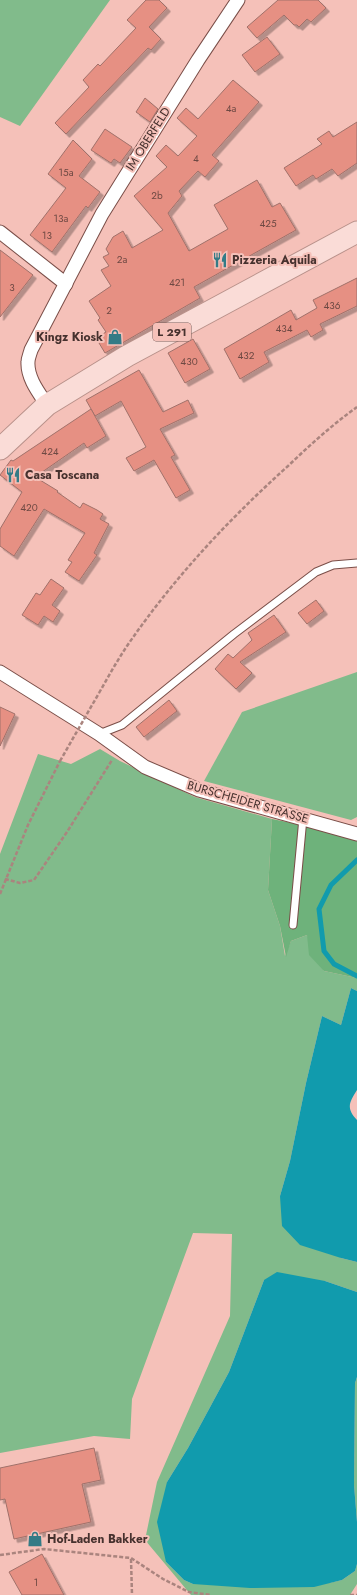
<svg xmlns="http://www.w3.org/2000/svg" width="357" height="1595" viewBox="0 0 357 1595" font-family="Jost,sans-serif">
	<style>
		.green { fill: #81bb8b }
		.forest { fill: #6eb27b }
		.water { fill: #119bad }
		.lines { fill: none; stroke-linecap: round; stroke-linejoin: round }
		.stream { stroke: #119bad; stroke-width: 5 }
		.building { fill: #e69083; stroke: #a0716a; filter: url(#shadow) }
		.service-casing { stroke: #7a4e48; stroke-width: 9 }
		.minor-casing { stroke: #7a4e48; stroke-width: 15 }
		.primary-casing { stroke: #b8918a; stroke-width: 23 }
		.path { stroke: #aa847e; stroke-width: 2.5; stroke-dasharray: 4 2; stroke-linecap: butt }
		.service { stroke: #fff; stroke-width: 7 }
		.minor { stroke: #fff; stroke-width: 13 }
		.primary { stroke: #fadcd7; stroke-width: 21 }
		.path-bridge { stroke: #aa847e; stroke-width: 2.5; stroke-dasharray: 4 2; stroke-linecap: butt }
		.labels { text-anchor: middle; stroke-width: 4; stroke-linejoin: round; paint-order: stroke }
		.number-label { font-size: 10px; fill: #6e4943 }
		.shield { fill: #f5c1b9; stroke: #7a5c58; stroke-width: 1 }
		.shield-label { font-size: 11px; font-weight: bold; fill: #46312e }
		.street-label { font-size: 12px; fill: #46312e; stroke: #f5c1b9 }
		.poi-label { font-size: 12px; font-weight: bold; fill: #46312e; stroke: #f5c1b9; text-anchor: start }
	</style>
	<defs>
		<filter id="shadow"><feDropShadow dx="3.5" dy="3.5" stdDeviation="0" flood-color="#0004"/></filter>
	</defs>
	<rect width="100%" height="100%" fill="#f5c1b9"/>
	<g class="green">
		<polygon points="0,0 110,0 20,126 0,117"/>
		<polygon points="357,672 357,817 351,820 204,781 242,712"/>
		<polygon points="100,749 120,761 195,797 272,819 268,890 280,926 285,956 291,941 307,935 324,971 357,978 357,991 351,988 341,1025 322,1016 306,1083 290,1161 280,1196 341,1258 357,1262 357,1292 325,1281 264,1280 229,1372 188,1448 167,1482 166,1562 184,1580 193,1584 329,1583 342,1580 355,1571 357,1564 357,1584 350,1595 191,1595 145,1540 157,1482 230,1316 232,1234 193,1233 132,1399 130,1439 94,1436 0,1453 0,854 38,754 71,764"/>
		<polygon points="357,1377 357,1522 354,1485 355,1383"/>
	</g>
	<polygon class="forest" points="272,819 357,836 357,978 324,971 309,955 307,935 291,941 286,957 280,926 268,890"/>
	<g class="water">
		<path d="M351 988 357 991V1090C349 1103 346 1108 357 1120V1262L341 1258 300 1245 282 1226 280 1196 290 1161 306 1083 322 1016 341 1025Z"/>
		<polygon points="277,1272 325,1281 357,1292 357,1377 355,1383 354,1485 357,1522 357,1564 355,1571 342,1580 314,1587 250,1588 193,1584 184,1580 166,1562 157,1522 167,1482 188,1448 229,1372 264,1280"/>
	</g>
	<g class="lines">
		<polyline class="stream" points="357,860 331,885 319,909 324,951 334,964 357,976"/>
	</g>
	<g class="building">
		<polygon points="146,0 159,0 167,8 149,27 161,39 151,50 148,48 66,134 55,123 89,87 83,80 98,64 100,66 136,28 127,20"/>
		<polygon points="278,0 318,0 326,8 311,22 307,19 299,27 297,25 294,25 284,15 257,38 247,27"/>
		<polygon points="267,37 280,54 255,72 242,55"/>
		<polygon points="233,80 259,102 212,155 219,161 205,177 198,171 179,191 182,196 168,213 189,251 228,229 214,205 257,180 272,207 280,203 296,230 194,287 200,298 105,353 96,338 106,332 98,320 100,318 89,301 111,286 101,270 109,266 103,257 109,254 106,249 113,237 123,231 132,248 163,230 134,196 167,167 156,156 166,145 178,156 197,136 177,118 186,108 198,119"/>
		<polygon points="145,98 158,109 150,122 136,112"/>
		<polygon points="357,122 357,163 338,176 332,169 316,179 313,175 296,186 284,168 322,144 317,139 329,131 333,137"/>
		<polygon points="105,129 132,147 120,163 114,159 111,163 91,150"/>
		<polygon points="73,140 92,159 79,176 100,192 88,208 86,206 52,252 30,235 66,188 48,174"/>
		<polygon points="0,250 33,275 0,317"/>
		<polygon points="357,278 357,306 320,324 323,330 311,337 307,330 264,352 269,362 240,379 224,349 291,310 296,320 317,308 313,300"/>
		<polygon points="193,339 210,369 185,383 168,353"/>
		<polygon points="139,370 163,412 188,400 194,413 160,429 175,455 171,457 190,490 176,498 154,460 134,471 126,458 146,447 121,401 95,416 86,400"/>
		<polygon points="91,409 106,436 87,448 84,443 35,477 58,491 57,492 80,508 83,503 97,510 103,514 100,519 109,524 94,553 97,555 79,581 65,572 72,562 68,560 85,533 44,509 14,556 0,546 0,529 22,492 0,475 11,460 13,461"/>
		<polygon points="51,579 64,588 52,605 60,611 53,622 44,616 38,625 22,615 36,593 40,595"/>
		<polygon points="316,600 324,611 307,624 298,613"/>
		<polygon points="274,615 286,632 240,662 252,673 236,689 215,669 228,654 233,658 252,640 248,633"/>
		<polygon points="169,700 177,711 144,737 136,727"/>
		<polygon points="0,707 15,714 0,746"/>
		<polygon points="94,1448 101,1480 82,1484 91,1522 14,1539 5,1499 0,1500 0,1468"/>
		<polygon points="42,1554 64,1595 22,1595 9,1572"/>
	</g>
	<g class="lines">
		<g class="service-casing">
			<g id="service">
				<polyline points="99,734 122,725 234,634 316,572 333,565 357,563"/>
				<polyline points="293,925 303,818"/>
			</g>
		</g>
		<g class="minor-casing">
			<g id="minor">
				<polyline points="0,232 66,284"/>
				<path d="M47 405C39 393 27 378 28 362 28 358 30 354 31 350L102 214 198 60 238 0"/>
				<polyline points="0,672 99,734 145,767 199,790 357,834"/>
			</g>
		</g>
		<g class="primary-casing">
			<polyline id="primary" points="0,449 47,405 127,356 357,232"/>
		</g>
		<g class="path">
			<path d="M99 693C108 677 117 661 127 646 173 579 228 520 288 466 310 445 332 425 357 407"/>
			<polyline points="5,879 20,883 34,880 67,832 112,760"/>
			<polyline points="0,894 28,825 60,761"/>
			<polyline points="0,1555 44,1549 131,1558 163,1579 189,1592 211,1595"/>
			<polyline points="131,1559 132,1595"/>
			<polyline points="350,1595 357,1595"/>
		</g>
		<use href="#service" class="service"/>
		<use href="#minor" class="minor"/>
		<use href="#primary" class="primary"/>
		<polyline class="path-bridge" points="60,761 99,693"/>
	</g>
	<defs>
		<g id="restaurant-bare" transform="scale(1.2)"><path d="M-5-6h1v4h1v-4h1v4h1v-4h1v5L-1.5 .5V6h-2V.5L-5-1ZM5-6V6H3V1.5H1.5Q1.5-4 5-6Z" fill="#347b86" stroke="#f5c1b9" stroke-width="2.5" paint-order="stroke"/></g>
		<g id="shop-bare" transform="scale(1.2)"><path d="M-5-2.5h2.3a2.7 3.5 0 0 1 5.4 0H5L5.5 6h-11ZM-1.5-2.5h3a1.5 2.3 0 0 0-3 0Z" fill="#347b86" stroke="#f5c1b9" stroke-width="2.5" paint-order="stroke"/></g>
	</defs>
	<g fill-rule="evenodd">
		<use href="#restaurant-bare" x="220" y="260"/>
		<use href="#shop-bare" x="115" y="337"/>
		<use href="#restaurant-bare" x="13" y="475"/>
		<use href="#shop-bare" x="35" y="1539"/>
	</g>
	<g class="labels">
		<g class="number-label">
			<text x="231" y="112">4a</text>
			<text x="196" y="162">4</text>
			<text x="66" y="176">15a</text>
			<text x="157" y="199">2b</text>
			<text x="61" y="222">13a</text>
			<text x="268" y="227">425</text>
			<text x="47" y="239">13</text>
			<text x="122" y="263">2a</text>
			<text x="177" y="286">421</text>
			<text x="12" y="291">3</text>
			<text x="332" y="309">436</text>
			<text x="109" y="314">2</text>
			<text x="284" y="332">434</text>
			<text x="246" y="359">432</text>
			<text x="189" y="365">430</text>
			<text x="50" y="455">424</text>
			<text x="29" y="511">420</text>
			<text x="36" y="1586">1</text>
		</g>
		<rect class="shield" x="153" y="323" width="38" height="18" rx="3"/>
		<g class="shield-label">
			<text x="172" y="336">L 291</text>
		</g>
		<g class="street-label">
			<text transform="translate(148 139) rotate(-58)" y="4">IM OBERFELD</text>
			<text transform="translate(248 802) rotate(16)" y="4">BURSCHEIDER STRASSE</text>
		</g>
		<g class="poi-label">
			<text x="232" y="264">Pizzeria Aquila</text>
			<text x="103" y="341" text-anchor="end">Kingz Kiosk</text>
			<text x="25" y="479">Casa Toscana</text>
			<text x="47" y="1543">Hof-Laden Bakker</text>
		</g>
	</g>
</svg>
